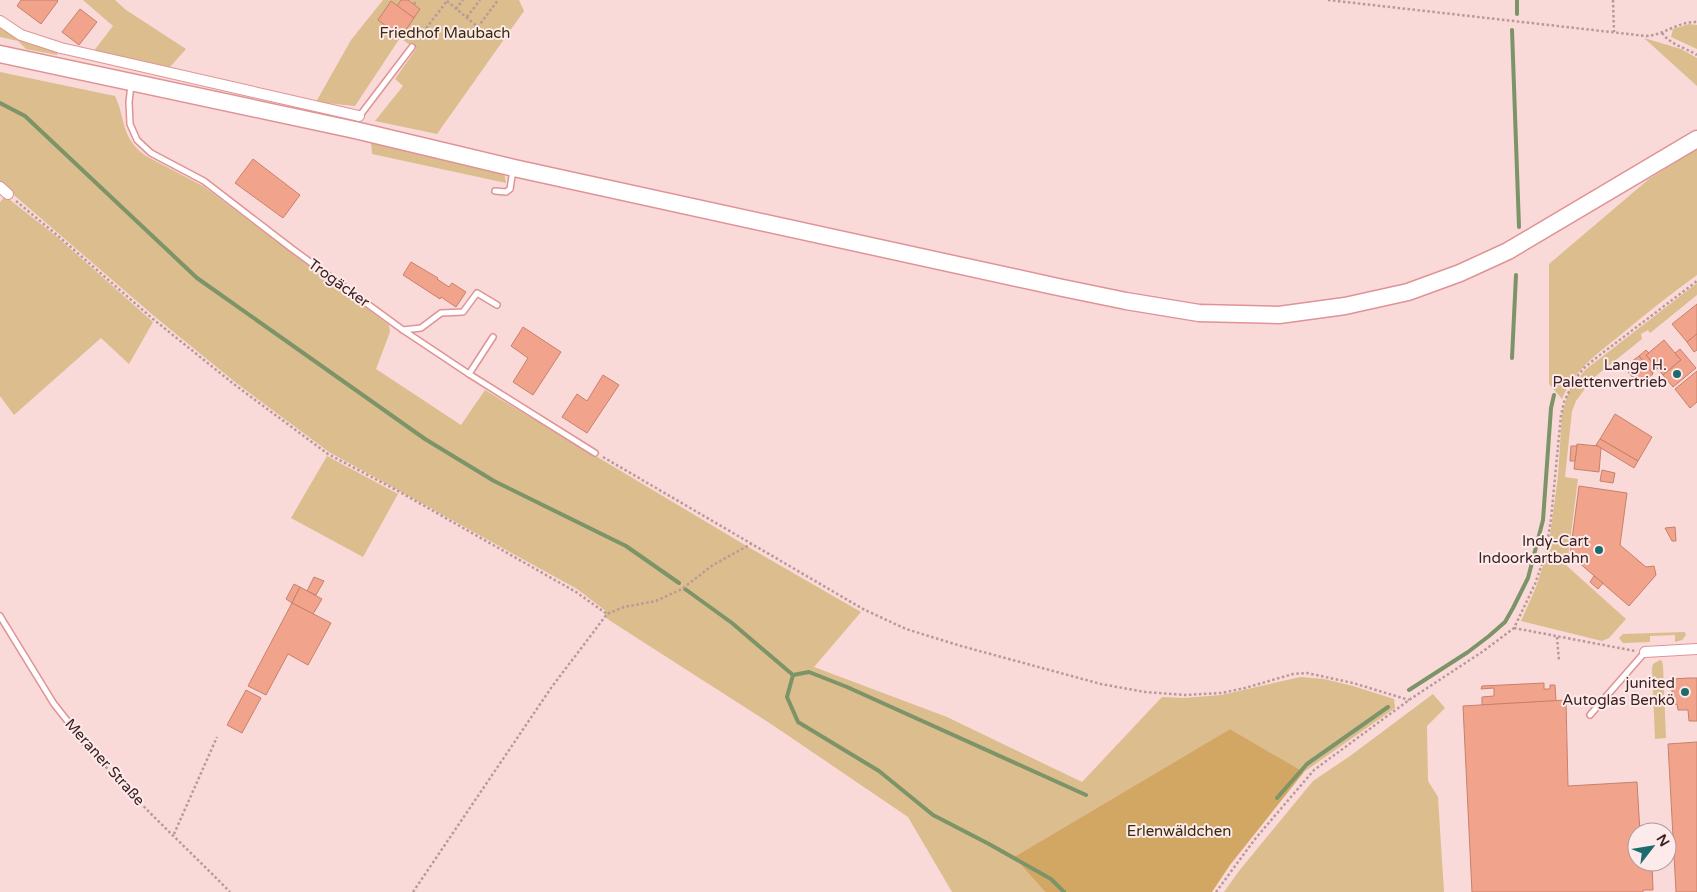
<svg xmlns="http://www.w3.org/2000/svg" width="1697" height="892" viewBox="0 0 1697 892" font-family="'Varela Round',sans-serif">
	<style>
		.green { fill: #dbbd8e }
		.forest { fill: #d2a764 }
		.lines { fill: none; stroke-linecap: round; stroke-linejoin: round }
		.stream { stroke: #7c9468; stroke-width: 4 }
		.building { fill: #f1a38b; stroke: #c7816b }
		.service-casing { stroke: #e09395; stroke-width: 8 }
		.minor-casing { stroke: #e09395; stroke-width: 12 }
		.primary-casing { stroke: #e09395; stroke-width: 19 }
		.path { stroke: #b89999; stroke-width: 2.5; stroke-dasharray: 2.5 2.5; stroke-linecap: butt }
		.service { stroke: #fff; stroke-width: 5 }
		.minor { stroke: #fff; stroke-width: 10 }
		.primary { stroke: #fff; stroke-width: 16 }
		.poi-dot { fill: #1e6b6d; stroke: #fcebea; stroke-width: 2 }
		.labels { text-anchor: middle; stroke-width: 4; stroke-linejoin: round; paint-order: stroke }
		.park-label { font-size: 15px; fill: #3a290a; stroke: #fcebea }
		.street-label { font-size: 15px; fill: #3e2122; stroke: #fcebea }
		.poi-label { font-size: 15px; fill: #3e2122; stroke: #fcebea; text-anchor: end }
	</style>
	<rect width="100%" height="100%" fill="#fad9d9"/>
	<g class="green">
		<polygon points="83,0 115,0 126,10 186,49 169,68 93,52 113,26"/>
		<polygon points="383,0 519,0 524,11 437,134 375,121 403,86 395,79 416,49 400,38 355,106 316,102 351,40"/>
		<polygon points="1689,24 1697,25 1697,49 1671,37 1673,29"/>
		<polygon points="0,26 58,50 57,55 26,49 18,41 0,37"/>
		<polygon points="1644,38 1681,49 1697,58 1697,86"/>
		<path d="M0 72 115 96C127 122 120 137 146 156L203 186 389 325 390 332 376 369 461 425 485 390 750 548 861 612 814 667 947 717 1082 782 1162 697 1184 698 1221 695 1300 677 1324 679 1353 686 1394 699 1395 708 1304 772 1230 729 1014 857 1045 892H952L908 817 774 726 612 622 605 617 606 611 577 589 329 452 235 382 154 316 0 183Z"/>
		<polygon points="371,142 504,173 506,183 372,154"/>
		<path d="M1697 149V275C1672 293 1648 312 1624 332 1600 352 1574 369 1562 399L1549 384V264L1649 179Z"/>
		<polygon points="5,196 56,236 153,322 129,364 101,338 14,415 0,396 0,202"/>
		<polygon points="1697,283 1697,295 1650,333 1648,330 1641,334 1642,339 1592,379 1576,401 1572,411 1565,477 1578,479 1567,566 1626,619 1609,638 1602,641 1521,621 1536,587 1548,550 1558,476 1562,413 1569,391 1585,370"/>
		<polygon points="327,456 398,494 363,557 291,518"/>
		<polygon points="1685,632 1686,635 1682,640 1675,642 1675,635 1650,636 1650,642 1623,643 1619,638 1623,634"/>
		<polygon points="1660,660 1662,661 1663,666 1666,738 1655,739 1652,668 1653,664"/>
		<polygon points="1433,694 1445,708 1427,726 1428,781 1438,797 1444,892 1224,892 1239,871 1313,781 1350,756"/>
	</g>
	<polygon class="forest" points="1230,729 1304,772 1230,865 1212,892 1045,892 1014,857"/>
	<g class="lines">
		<g class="stream">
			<polyline points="1517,0 1517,14"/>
			<polyline points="1512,30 1519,227"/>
			<polyline points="0,103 25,116 197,278 425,439 494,481 626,546 679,583"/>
			<polyline points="1512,358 1516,275"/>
			<polyline points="685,589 732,623 793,675 787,697 798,722 879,771 933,815 989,844 1051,879 1064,892"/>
			<polyline points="793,675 809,672 847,687 1086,795"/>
			<polyline points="1409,690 1468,652 1489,636 1505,622 1513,608 1528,578 1543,520 1551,408 1554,395"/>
			<polyline points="1277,798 1307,764 1388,707"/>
		</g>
	</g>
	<g class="building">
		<polygon points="21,0 57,0 58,1 41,24 17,6"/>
		<polygon points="401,0 408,0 420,9 414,18 397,6"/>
		<polygon points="391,1 414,18 401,37 378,20"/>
		<polygon points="80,9 97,22 79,45 62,32"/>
		<polygon points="253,159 300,195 283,218 235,183"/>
		<polygon points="411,262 438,278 437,279 449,287 452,283 466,292 456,307 441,297 440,299 403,275"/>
		<polygon points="1697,304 1697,334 1687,342 1672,324"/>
		<polygon points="523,327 561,352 533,395 513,382 528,358 511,346"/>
		<polygon points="1697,334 1697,350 1694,352 1687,342"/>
		<polygon points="1664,340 1681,360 1663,375 1646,355"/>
		<polygon points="1680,349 1696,368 1673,387 1663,375 1681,360 1675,353"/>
		<polygon points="1646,350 1649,353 1646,355 1657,369 1652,373 1639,356"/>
		<polygon points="1639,356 1653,374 1639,385 1624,367"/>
		<polygon points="1697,371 1697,402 1690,408 1675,389"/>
		<polygon points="603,375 619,385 587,433 562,417 577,394 587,401"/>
		<polygon points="1615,414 1652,437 1638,461 1600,439"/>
		<polygon points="1600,439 1638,461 1634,468 1596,445"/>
		<polygon points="1577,444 1598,446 1601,448 1599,472 1574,469"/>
		<polygon points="1571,446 1577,446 1575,461 1570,461"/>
		<polygon points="1602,470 1615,473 1613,483 1600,481"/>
		<polygon points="1579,486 1627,493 1620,545 1646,567 1654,566 1656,575 1629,606 1570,555"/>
		<polygon points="1675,527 1676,541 1672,541 1665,528"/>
		<polygon points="1594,576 1603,583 1598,589 1590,582"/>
		<polygon points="314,577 324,581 316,595 307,591"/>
		<polygon points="294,584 300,587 292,603 286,599"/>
		<polygon points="300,587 322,599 313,614 292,603"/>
		<polygon points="292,603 331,623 308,665 288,654 266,695 248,686"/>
		<polygon points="1688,678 1697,678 1697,721 1689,721 1688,710 1678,710 1677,704 1672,705 1672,679"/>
		<polygon points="1544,683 1544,689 1550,689 1550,685 1555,685 1556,701 1482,705 1482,697 1494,696 1494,688 1481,689 1482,686"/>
		<polygon points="246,690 261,698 242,733 227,725"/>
		<polygon points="1566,700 1568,786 1637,782 1640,832 1637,832 1637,862 1652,862 1653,890 1643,890 1643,892 1472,892 1463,706"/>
		<polygon points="1697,742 1697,892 1676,892 1668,744"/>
	</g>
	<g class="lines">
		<g class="service-casing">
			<g id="service">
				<polyline points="131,85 129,102 130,124 137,140 151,153 204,181 291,248 403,330 469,374 595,453"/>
				<polyline points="358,118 412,47"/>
				<polyline points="495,191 506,192 510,189 513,170"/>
				<polyline points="403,330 421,328 441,313 463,312 477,293 497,305"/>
				<polyline points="469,374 493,337"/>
				<polyline points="0,616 54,704 85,743"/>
				<polyline points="1590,715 1645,652"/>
			</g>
		</g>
		<g class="minor-casing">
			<g id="minor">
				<polyline points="0,21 21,35 61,48 359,116"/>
				<polyline points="0,187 8,194"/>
				<polyline points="1645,652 1697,649"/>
			</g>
		</g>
		<g class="primary-casing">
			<polyline id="primary" points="0,54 355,130 514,168 1058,287 1126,301 1199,313 1279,315 1345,306 1408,292 1460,273 1508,251 1697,139"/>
		</g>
		<g class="path">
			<path d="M1328 0 1646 36C1665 35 1678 21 1697 22"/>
			<polyline points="1613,0 1614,32"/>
			<polyline points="447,1 478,27 498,0"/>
			<polyline points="414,4 417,0"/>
			<polyline points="456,9 463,0"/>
			<polyline points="467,17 480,0"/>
			<path d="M1662 33C1671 45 1684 47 1697 55"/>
			<polyline points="417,40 447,1"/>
			<polyline points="16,201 57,235 153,319 235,385 328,454 398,491 576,592 607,614"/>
			<polyline points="603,457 863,609 906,629 961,646 1101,684 1145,692 1185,695 1221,693 1245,688 1293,674 1307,673 1353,683 1409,700"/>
			<polyline points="1514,628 1635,651"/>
			<polyline points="1557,637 1559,661"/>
			<path d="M89 748C133 799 183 844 230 892"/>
			<polyline points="174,834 217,737"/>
			<polyline points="413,892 551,688 607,614 624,607 656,601 682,589 713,565 751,544"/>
			<polyline points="1216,892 1255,839 1314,770 1409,700 1482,652 1514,628 1535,584 1546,552 1551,519 1561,415 1564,402 1575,379 1584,368 1596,358 1697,281"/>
		</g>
		<use href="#service" class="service"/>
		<use href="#minor" class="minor"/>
		<use href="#primary" class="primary"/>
	</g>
	<g class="poi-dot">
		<circle cx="1677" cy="374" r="5"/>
		<circle cx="1599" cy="550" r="5"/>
		<circle cx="1685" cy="692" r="5"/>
	</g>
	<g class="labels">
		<g class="park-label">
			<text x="445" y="38">Friedhof Maubach</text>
			<text x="1179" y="836">Erlenwäldchen</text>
		</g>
		<g class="street-label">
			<text transform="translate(339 283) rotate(36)" y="5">Trogäcker</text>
			<text transform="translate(105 762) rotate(48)" y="5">Meraner Straße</text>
		</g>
		<g class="poi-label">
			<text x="1667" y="370">Lange H.<tspan x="1667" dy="17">Palettenvertrieb</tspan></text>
			<text x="1589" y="546">Indy-Cart<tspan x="1589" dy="17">Indoorkartbahn</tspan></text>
			<text x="1675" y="688">junited<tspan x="1675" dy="17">Autoglas Benkö</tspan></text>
		</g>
	</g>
	<g transform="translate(1652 847) rotate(59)"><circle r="24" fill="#fcebea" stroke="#b09a9a"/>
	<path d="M0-4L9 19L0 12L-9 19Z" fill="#1e6b6d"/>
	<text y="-8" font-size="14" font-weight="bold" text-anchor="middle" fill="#3e2122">N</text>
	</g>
</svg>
